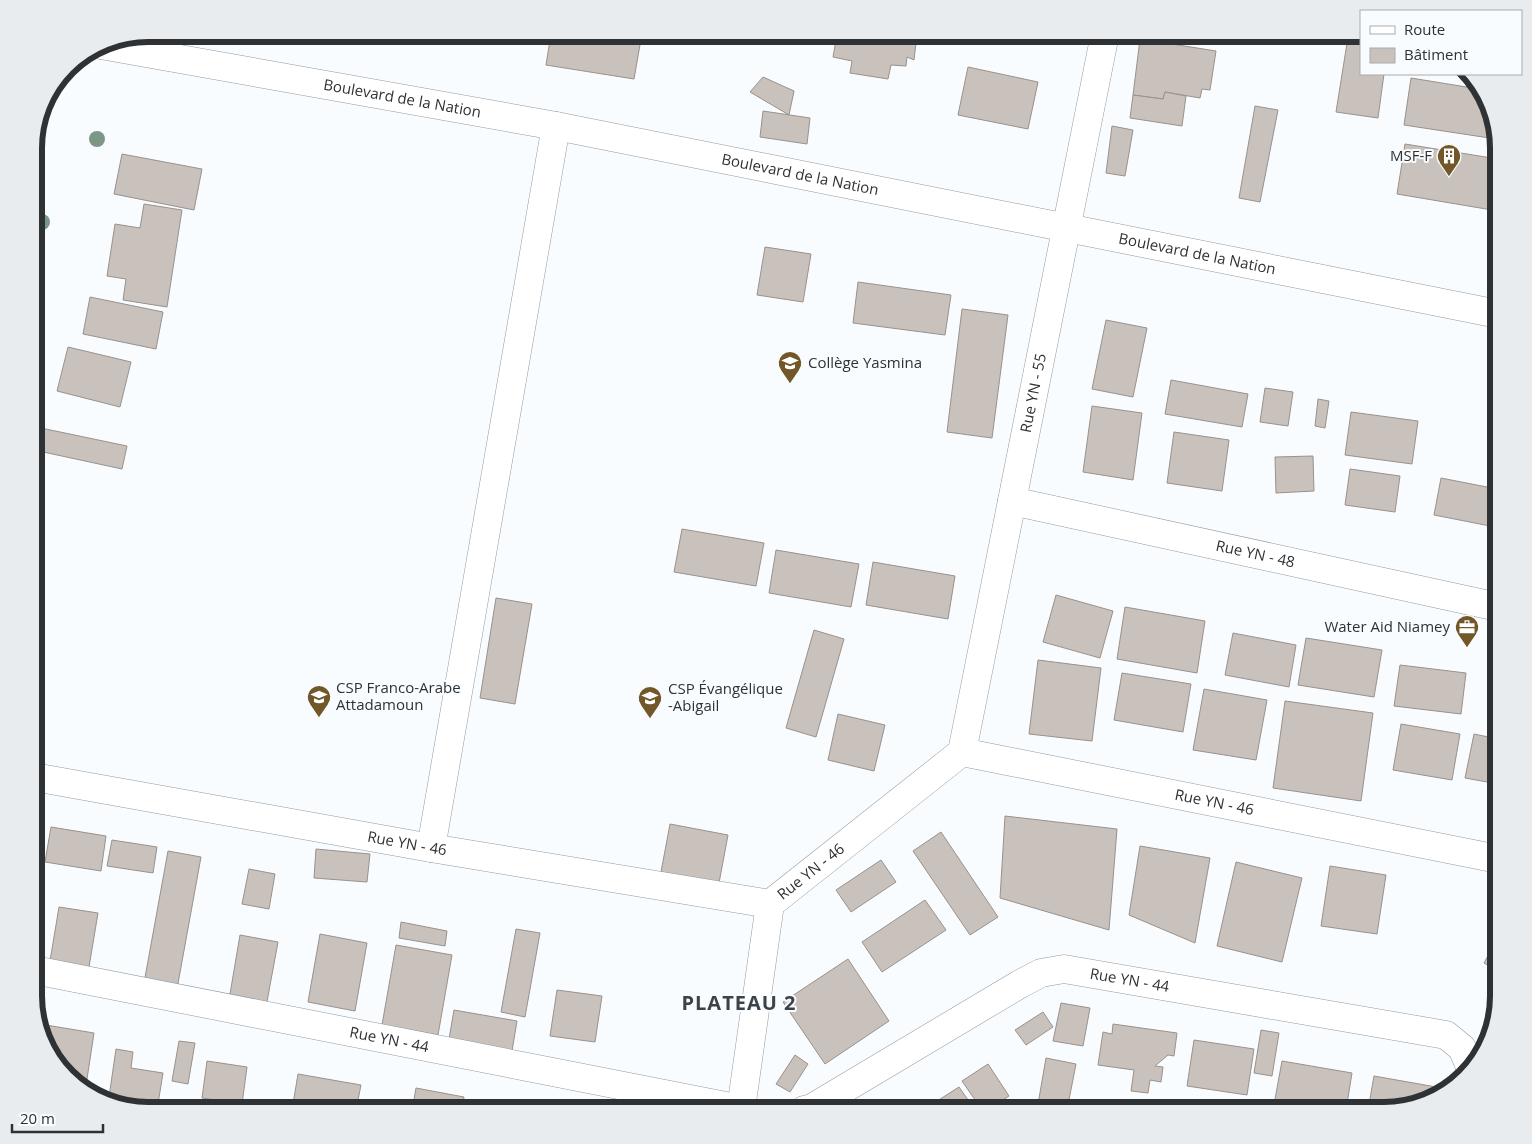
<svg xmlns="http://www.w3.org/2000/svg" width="1532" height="1144" viewBox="0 0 1532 1144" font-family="'Open Sans',sans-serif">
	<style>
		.building { fill: #c9c1bb; stroke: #99918c }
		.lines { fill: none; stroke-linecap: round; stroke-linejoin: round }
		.minor-casing { stroke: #929aa0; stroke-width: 29 }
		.minor { stroke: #fff; stroke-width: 28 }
		.tree { fill: #7c9786 }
		.labels { text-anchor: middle; stroke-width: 4; stroke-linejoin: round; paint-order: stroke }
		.street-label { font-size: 15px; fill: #2f3235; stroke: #f9fcff }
		.poi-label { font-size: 15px; fill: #2f3235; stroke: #f9fcff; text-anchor: start }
		.district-label { font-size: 20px; font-weight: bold; letter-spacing: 1px; fill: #3c4248; stroke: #f9fcff }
		.rim { fill: none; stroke: #2f3235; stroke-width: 6 }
	</style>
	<rect width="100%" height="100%" fill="#f9fcff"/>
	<g class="building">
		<polygon points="551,34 610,34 641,39 634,79 546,65"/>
		<polygon points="837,34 917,34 914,60 907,57 906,66 891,65 888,79 850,73 852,61 833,57"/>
		<polygon points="1348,37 1361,39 1361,74 1384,74 1378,118 1336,112"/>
		<polygon points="1140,39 1216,51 1210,90 1202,89 1200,98 1165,92 1163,99 1133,95"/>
		<polygon points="968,67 1038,82 1028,129 958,115"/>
		<polygon points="763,77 794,91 789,115 750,92"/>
		<polygon points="1411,78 1479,89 1486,97 1496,139 1404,125"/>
		<polygon points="1165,92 1186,96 1182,126 1130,118 1133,95 1163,99"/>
		<polygon points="1255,106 1278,110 1260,202 1239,198"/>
		<polygon points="763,111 810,118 807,144 760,137"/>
		<polygon points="1112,126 1133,130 1125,176 1106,173"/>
		<polygon points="1405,144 1498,159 1498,211 1397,194"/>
		<polygon points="122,154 202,169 194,210 114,194"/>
		<polygon points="144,204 182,210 167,307 123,300 126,279 107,276 115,224 140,228"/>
		<polygon points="765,247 811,254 803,302 757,295"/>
		<polygon points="858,282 951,295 945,335 853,323"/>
		<polygon points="90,297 163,312 156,349 83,334"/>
		<polygon points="962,309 1008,315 992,438 947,432"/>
		<polygon points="1106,320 1147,328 1133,397 1092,389"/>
		<polygon points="68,347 131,362 120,407 57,391"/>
		<polygon points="1171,380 1248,394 1242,427 1165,414"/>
		<polygon points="1265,388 1293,392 1288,426 1260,422"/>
		<polygon points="1318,399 1329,401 1325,428 1315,426"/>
		<polygon points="1092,406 1142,413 1133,480 1083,472"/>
		<polygon points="34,411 44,413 41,428 127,446 122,469 34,450"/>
		<polygon points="1351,412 1418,421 1412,464 1345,455"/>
		<polygon points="1174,432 1229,440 1222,491 1167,483"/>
		<polygon points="1313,456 1314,491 1276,493 1275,457"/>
		<polygon points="1350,469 1400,476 1395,512 1345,505"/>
		<polygon points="1441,478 1497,489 1490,526 1434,515"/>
		<polygon points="682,529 764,543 756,586 674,572"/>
		<polygon points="776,550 859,564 851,607 769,593"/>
		<polygon points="873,562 955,576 948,619 866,605"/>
		<polygon points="1056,595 1113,611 1100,658 1043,642"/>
		<polygon points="496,598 532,604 515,704 480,698"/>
		<polygon points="1125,607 1205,621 1197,673 1117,659"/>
		<polygon points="814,630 844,639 816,737 786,728"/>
		<polygon points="1233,633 1296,645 1289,687 1225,675"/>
		<polygon points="1306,638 1382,650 1374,697 1298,685"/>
		<polygon points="1038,660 1101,668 1092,741 1029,734"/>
		<polygon points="1400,665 1466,673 1461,714 1394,706"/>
		<polygon points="1122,673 1191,684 1183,732 1114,720"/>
		<polygon points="1204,689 1267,700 1256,760 1193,750"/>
		<polygon points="1285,701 1373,713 1361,801 1273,788"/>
		<polygon points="838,714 885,725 874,771 828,760"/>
		<polygon points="1401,724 1460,734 1452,780 1393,770"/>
		<polygon points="1474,734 1498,739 1498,784 1465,778"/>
		<polygon points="1005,816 1117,829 1109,930 1000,898"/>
		<polygon points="670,824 728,835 719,883 661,872"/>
		<polygon points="51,827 106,836 101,871 45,862"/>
		<polygon points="941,832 998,917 970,935 913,851"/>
		<polygon points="112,840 157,847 153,873 107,866"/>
		<polygon points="1140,846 1210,858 1195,943 1129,915"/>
		<polygon points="316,849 370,854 367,882 314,878"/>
		<polygon points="168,851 201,857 177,989 144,983"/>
		<polygon points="881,860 896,882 851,912 836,890"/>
		<polygon points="1236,862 1302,878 1282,962 1217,946"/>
		<polygon points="1330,866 1386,875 1377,934 1321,926"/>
		<polygon points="249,869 275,874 269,909 242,904"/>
		<polygon points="925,900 946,930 882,972 862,942"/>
		<polygon points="59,907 98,913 88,973 49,967"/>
		<polygon points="401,922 447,931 445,946 399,938"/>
		<polygon points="516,929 540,933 525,1017 501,1012"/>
		<polygon points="320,934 367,943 355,1011 308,1002"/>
		<polygon points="240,935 278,942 266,1007 229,1000"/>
		<polygon points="1498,937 1498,971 1484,963"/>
		<polygon points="396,945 452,955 438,1035 382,1025"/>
		<polygon points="848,959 889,1021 825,1064 783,1002"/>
		<polygon points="1498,976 1498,996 1497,1000 1488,996"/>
		<polygon points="557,990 602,996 595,1042 550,1036"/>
		<polygon points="1061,1003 1090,1008 1083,1046 1053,1041"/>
		<polygon points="454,1010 517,1021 512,1051 449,1039"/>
		<polygon points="1043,1012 1053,1027 1026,1045 1015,1030"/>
		<polygon points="40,1024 94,1033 87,1079 70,1076 46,1047"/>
		<polygon points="1113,1024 1177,1033 1174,1056 1168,1055 1155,1066 1163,1067 1161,1082 1150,1080 1148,1093 1131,1091 1134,1070 1098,1065 1103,1032 1112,1034"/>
		<polygon points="1261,1030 1279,1033 1272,1076 1254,1073"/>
		<polygon points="1194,1040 1254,1049 1247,1095 1187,1086"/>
		<polygon points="179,1041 195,1043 188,1084 172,1081"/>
		<polygon points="116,1049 133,1052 131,1068 163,1073 157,1110 147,1110 109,1097"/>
		<polygon points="795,1055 808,1064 790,1092 776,1084"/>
		<polygon points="1046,1058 1076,1064 1067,1110 1037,1110"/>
		<polygon points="207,1061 247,1067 242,1104 202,1098"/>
		<polygon points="1282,1061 1352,1073 1346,1110 1273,1110"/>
		<polygon points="988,1064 1009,1096 988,1110 982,1110 962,1081"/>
		<polygon points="298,1074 361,1085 356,1110 292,1110"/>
		<polygon points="1374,1076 1442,1088 1441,1093 1434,1099 1384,1110 1368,1110"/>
		<polygon points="959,1087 975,1110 923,1110"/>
		<polygon points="416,1088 464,1097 462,1110 441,1110 413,1105"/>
		<polygon points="468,1103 486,1107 485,1110 467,1110"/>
	</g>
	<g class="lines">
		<g class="minor-casing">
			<g id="minor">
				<path id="s1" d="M101 45 556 126 1498 314"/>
				<path id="s2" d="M1012 501 1498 607"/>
				<path id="s3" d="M962 752 1105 34"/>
				<path id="s4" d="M34 777 431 848 770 904 962 752 1498 859"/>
				<polyline points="431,848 556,126"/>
				<path id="s5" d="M34 970 746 1110"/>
				<polyline points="741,1109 770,904"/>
				<path id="s6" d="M804 1110 812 1108 1020 984 1041 973 1064 969 1446 1035 1462 1048 1471 1069"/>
			</g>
		</g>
		<use href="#minor" class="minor"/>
	</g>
	<g class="tree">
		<circle cx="97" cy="139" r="8"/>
		<circle cx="42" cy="222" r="8"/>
	</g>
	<defs>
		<g id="building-pin" transform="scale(1.25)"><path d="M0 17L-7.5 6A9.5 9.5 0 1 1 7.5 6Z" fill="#725729" stroke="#f9fcff"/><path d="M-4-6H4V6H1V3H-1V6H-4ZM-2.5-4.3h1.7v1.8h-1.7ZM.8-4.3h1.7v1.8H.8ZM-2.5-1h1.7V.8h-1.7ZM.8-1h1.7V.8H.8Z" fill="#fff"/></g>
		<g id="school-pin" transform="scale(1.25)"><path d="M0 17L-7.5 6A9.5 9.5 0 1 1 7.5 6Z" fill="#725729" stroke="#f9fcff"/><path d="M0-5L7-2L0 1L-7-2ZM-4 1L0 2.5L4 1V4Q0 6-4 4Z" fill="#fff"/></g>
		<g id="office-pin" transform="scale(1.25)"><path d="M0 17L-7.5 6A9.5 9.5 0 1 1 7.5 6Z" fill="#725729" stroke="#f9fcff"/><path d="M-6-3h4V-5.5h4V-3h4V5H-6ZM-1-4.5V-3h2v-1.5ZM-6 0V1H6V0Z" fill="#fff"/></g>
	</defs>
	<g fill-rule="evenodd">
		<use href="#building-pin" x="1449" y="156"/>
		<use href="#school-pin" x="790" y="363"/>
		<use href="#office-pin" x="1467" y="627"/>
		<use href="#school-pin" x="319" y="697"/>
		<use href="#school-pin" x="650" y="698"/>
	</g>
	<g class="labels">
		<g class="street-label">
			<text dy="5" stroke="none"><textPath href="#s1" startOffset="306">Boulevard de la Nation</textPath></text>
			<text dy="5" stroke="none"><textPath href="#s1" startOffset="711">Boulevard de la Nation</textPath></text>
			<text dy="5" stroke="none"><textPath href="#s1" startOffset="1116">Boulevard de la Nation</textPath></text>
			<text dy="5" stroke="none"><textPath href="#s3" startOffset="366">Rue YN - 55</textPath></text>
			<text dy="5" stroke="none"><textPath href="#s2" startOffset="249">Rue YN - 48</textPath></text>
			<text dy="5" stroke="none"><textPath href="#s4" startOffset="1249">Rue YN - 46</textPath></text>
			<text dy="5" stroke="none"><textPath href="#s4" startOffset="379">Rue YN - 46</textPath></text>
			<text dy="5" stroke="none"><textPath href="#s4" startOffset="799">Rue YN - 46</textPath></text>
			<text dy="5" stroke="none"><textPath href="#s6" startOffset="364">Rue YN - 44</textPath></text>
			<text dy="5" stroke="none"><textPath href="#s5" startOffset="362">Rue YN - 44</textPath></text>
		</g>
		<g class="poi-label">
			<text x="1432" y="161" text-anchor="end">MSF-F</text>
			<text x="808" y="368">Collège Yasmina</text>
			<text x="1450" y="632" text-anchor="end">Water Aid Niamey</text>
			<text x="336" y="693">CSP Franco-Arabe<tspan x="336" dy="17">Attadamoun</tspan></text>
			<text x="668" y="694">CSP Évangélique<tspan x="668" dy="17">-Abigail</tspan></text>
		</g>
		<g class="district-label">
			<text x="739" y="1010">PLATEAU 2</text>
		</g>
	</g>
	<path d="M0 0H1532V1144H0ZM148 42H1384A106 106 0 0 1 1490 148V996A106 106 0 0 1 1384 1102H148A106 106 0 0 1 42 996V148A106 106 0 0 1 148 42Z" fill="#e9ecef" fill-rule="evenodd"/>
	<path class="rim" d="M148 42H1384A106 106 0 0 1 1490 148V996A106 106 0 0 1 1384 1102H148A106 106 0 0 1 42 996V148A106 106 0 0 1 148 42Z"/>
	<rect x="1360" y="10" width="162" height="65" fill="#f9fcff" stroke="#a8abae"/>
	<rect x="1370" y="26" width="25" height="8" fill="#ffffff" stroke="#a8abae"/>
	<text x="1404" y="35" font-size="15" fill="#2f3235">Route</text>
	<rect x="1370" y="48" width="25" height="15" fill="#c9c1bb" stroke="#a8abae"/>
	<text x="1404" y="60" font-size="15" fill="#2f3235">Bâtiment</text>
	<path d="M12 1124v8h91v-8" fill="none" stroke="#2f3235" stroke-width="2.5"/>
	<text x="20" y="1124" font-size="15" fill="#2f3235" stroke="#f9fcff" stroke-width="4" paint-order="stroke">20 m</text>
</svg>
